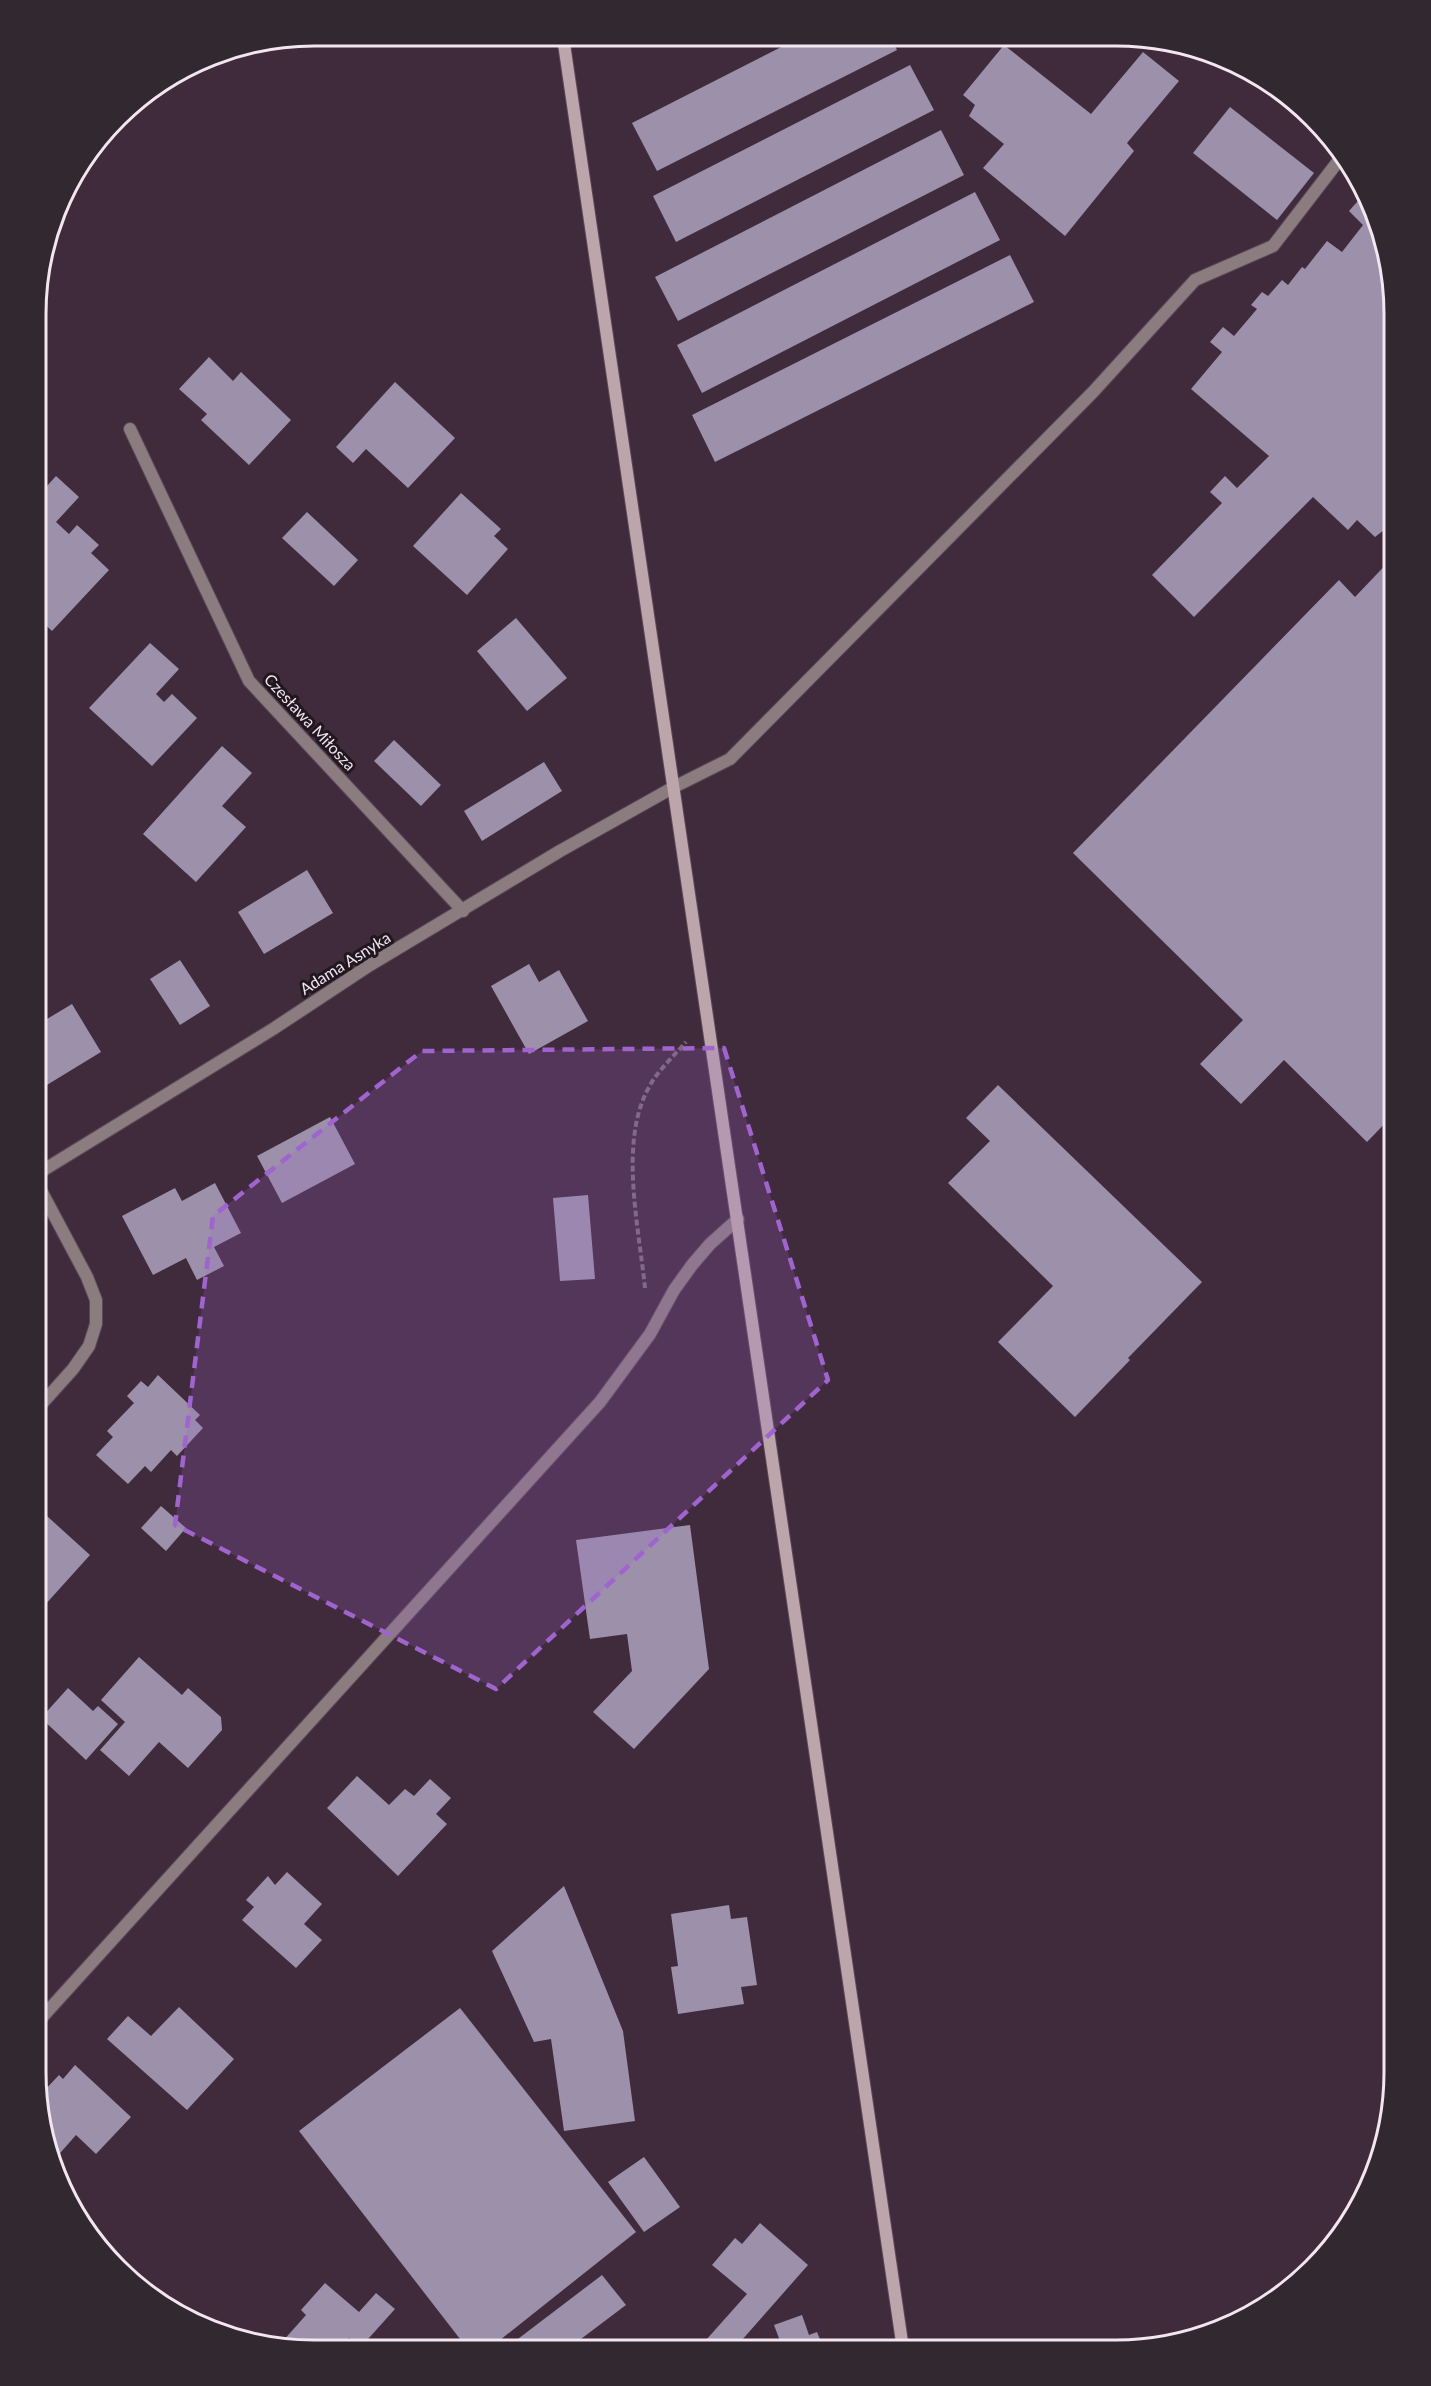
<svg xmlns="http://www.w3.org/2000/svg" width="1431" height="2386" viewBox="0 0 1431 2386" font-family="Lato,sans-serif">
	<style>
		.building { fill: #9c90aa }
		.lines { fill: none; stroke-linecap: round; stroke-linejoin: round }
		.service-casing { stroke: #5d4959; stroke-width: 14 }
		.minor-casing { stroke: #5d4959; stroke-width: 14 }
		.secondary-casing { stroke: #5d4959; stroke-width: 14 }
		.path { stroke: #7d6a79; stroke-width: 4; stroke-dasharray: 6 3; stroke-linecap: butt }
		.service { stroke: #8b7c80; stroke-width: 12 }
		.minor { stroke: #8b7c80; stroke-width: 12 }
		.secondary { stroke: #bda6ab; stroke-width: 12 }
		.marked { fill: #9f64ce; fill-opacity: 0.2; stroke: #9f64ce; stroke-width: 4.5; stroke-dasharray: 12 8; stroke-linejoin: round }
		.labels { text-anchor: middle; stroke-width: 6; stroke-linejoin: round; paint-order: stroke }
		.street-label { font-size: 16px; fill: #f4e6f0; stroke: #21171f }
		.rim { fill: none; stroke: #f4e6f0; stroke-width: 3 }
	</style>
	<rect width="100%" height="100%" fill="#402b3c"/>
	<g class="building">
		<polygon points="801,37 891,38 897,50 657,171 632,123"/>
		<polygon points="1004,45 1091,114 1143,52 1179,81 1127,143 1134,151 1065,236 983,168 1004,144 969,116 975,105 963,95"/>
		<polygon points="910,65 934,110 676,242 653,196"/>
		<polygon points="1230,107 1314,173 1277,220 1193,153"/>
		<polygon points="941,130 964,175 678,321 655,277"/>
		<polygon points="975,192 1000,240 702,393 677,345"/>
		<polygon points="1365,193 1374,208 1395,314 1395,540 1384,530 1375,537 1357,520 1348,530 1313,497 1194,617 1152,575 1222,503 1210,492 1225,476 1237,488 1269,456 1191,389 1222,352 1210,342 1223,327 1234,336 1257,309 1251,305 1262,292 1268,296 1282,280 1288,285 1302,267 1305,269 1327,241 1342,252 1363,225 1349,211"/>
		<polygon points="1010,255 1034,302 715,462 692,415"/>
		<polygon points="209,357 233,381 241,372 291,420 249,465 201,420 207,414 179,389"/>
		<polygon points="395,382 455,438 408,488 366,449 353,463 336,447"/>
		<polygon points="56,476 79,497 56,522 69,534 77,525 99,545 91,553 109,570 52,631 38,618 38,496"/>
		<polygon points="461,493 501,529 494,536 508,549 467,595 413,546"/>
		<polygon points="307,512 358,560 334,586 282,538"/>
		<polygon points="1395,555 1395,621 1387,629 1395,636 1395,1113 1367,1142 1284,1060 1241,1104 1200,1064 1243,1020 1073,853 1339,580 1355,597"/>
		<polygon points="516,618 567,678 527,711 477,651"/>
		<polygon points="150,643 179,669 156,694 164,702 172,694 197,718 152,766 89,708"/>
		<polygon points="394,740 441,785 421,806 374,761"/>
		<polygon points="222,746 252,773 222,806 246,827 196,882 143,834"/>
		<polygon points="544,762 562,791 482,841 464,811"/>
		<polygon points="307,870 333,913 264,954 238,912"/>
		<polygon points="180,960 210,1006 180,1025 150,979"/>
		<polygon points="529,964 539,982 559,970 588,1021 529,1054 491,986"/>
		<polygon points="72,1004 101,1052 37,1091 37,1025"/>
		<polygon points="998,1085 1202,1282 1128,1358 1130,1360 1075,1417 998,1342 1053,1286 948,1183 990,1141 966,1118"/>
		<polygon points="330,1117 355,1164 282,1203 257,1156"/>
		<polygon points="215,1183 241,1233 214,1247 224,1266 197,1280 186,1258 153,1275 122,1216 175,1188 182,1201"/>
		<polygon points="588,1195 595,1279 560,1281 553,1198"/>
		<polygon points="158,1375 200,1415 195,1420 203,1428 177,1456 171,1450 151,1472 145,1466 128,1484 96,1455 113,1437 107,1431 134,1403 127,1396 141,1381 148,1387"/>
		<polygon points="161,1506 186,1528 166,1551 141,1528"/>
		<polygon points="37,1507 90,1555 44,1606 37,1599"/>
		<polygon points="690,1525 709,1669 634,1749 593,1712 632,1671 627,1634 590,1639 576,1540"/>
		<polygon points="139,1657 182,1695 188,1688 221,1717 222,1730 188,1768 159,1742 129,1776 100,1750 125,1722 101,1700"/>
		<polygon points="68,1688 93,1711 98,1706 118,1724 86,1760 41,1718"/>
		<polygon points="357,1776 389,1805 405,1789 414,1796 430,1779 451,1798 436,1814 447,1824 398,1876 327,1808"/>
		<polygon points="287,1872 322,1904 304,1924 322,1940 296,1968 242,1920 254,1907 246,1900 268,1876 275,1885"/>
		<polygon points="564,1886 623,2031 635,2121 564,2131 551,2039 534,2042 492,1951"/>
		<polygon points="729,1905 731,1919 747,1917 757,1985 741,1987 744,2004 678,2014 671,1967 678,1966 671,1914"/>
		<polygon points="179,2007 234,2059 187,2110 107,2039 128,2016 151,2036"/>
		<polygon points="460,2008 636,2232 490,2348 467,2348 299,2131"/>
		<polygon points="75,2065 131,2117 96,2154 76,2135 54,2160 42,2101 46,2096 43,2092 59,2075 63,2079"/>
		<polygon points="644,2157 680,2207 644,2232 608,2182"/>
		<polygon points="760,2223 808,2265 734,2349 715,2349 706,2340 747,2294 712,2265 735,2238 742,2244"/>
		<polygon points="602,2275 626,2305 569,2348 506,2348"/>
		<polygon points="325,2283 359,2312 376,2293 395,2309 360,2348 349,2338 340,2348 288,2348 282,2342 306,2315 301,2310"/>
		<polygon points="802,2315 809,2335 817,2332 824,2349 783,2349 774,2325"/>
	</g>
	<g class="lines">
		<g class="service-casing">
			<g id="service">
				<polyline points="130,429 249,681 463,911"/>
				<polyline points="674,787 730,759 1093,392 1195,280 1273,246 1343,155"/>
			</g>
		</g>
		<g class="minor-casing">
			<g id="minor">
				<polyline points="37,1174 273,1029 370,965 560,851 674,787"/>
				<polyline points="37,1409 73,1369 89,1346 96,1324 96,1300 87,1277 37,1183"/>
				<polyline points="36,2024 600,1402 650,1334 674,1290 692,1265 710,1244 738,1219"/>
			</g>
		</g>
		<g class="secondary-casing">
			<polyline id="secondary" points="563,37 903,2349"/>
		</g>
		<path class="path" d="M645 1288C639 1228 619 1143 648 1089 657 1071 673 1057 686 1042"/>
		<use href="#service" class="service"/>
		<use href="#minor" class="minor"/>
		<use href="#secondary" class="secondary"/>
	</g>
	<path class="marked" d="M724 1048 828 1380 496 1689 175 1525 213 1216 422 1051Z"/>
	<g class="labels">
		<g class="street-label">
			<text transform="translate(310 722) rotate(47)" y="6">Czesława Miłosza</text>
			<text transform="translate(345 963) rotate(-32)" y="6">Adama Asnyka</text>
		</g>
	</g>
	<path d="M0 0H1431V2386H0ZM314 46H1116A268 268 0 0 1 1384 314V2072A268 268 0 0 1 1116 2340H314A268 268 0 0 1 46 2072V314A268 268 0 0 1 314 46Z" fill="#322830" fill-rule="evenodd"/>
	<path class="rim" d="M314 46H1116A268 268 0 0 1 1384 314V2072A268 268 0 0 1 1116 2340H314A268 268 0 0 1 46 2072V314A268 268 0 0 1 314 46Z"/>
</svg>
